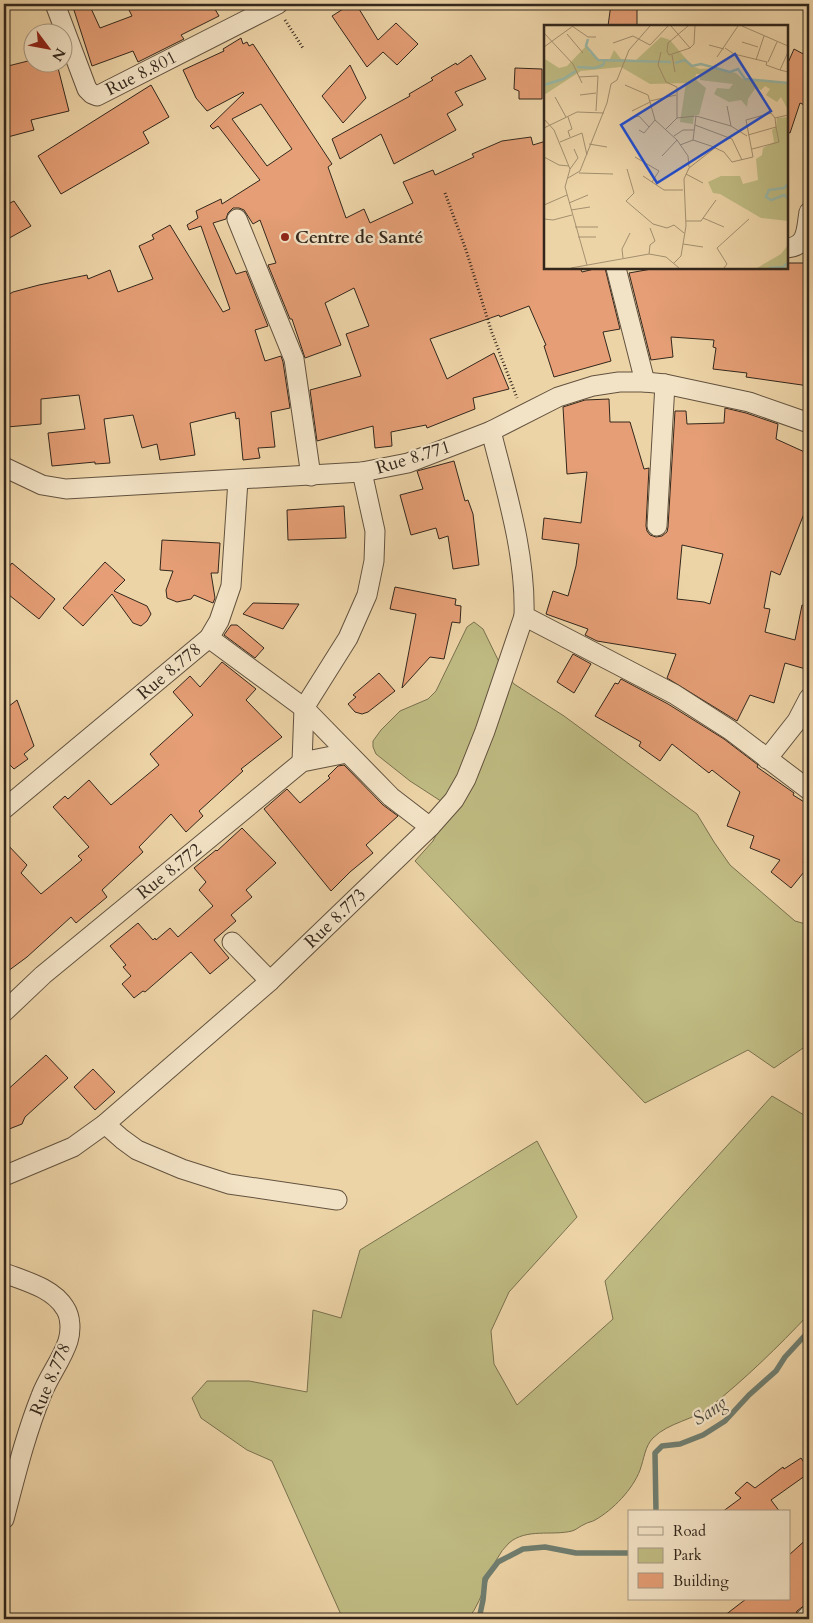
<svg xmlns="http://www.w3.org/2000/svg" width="813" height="1623" viewBox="0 0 813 1623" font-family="Cardo,serif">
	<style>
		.green { fill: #bfbb82; stroke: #79714f }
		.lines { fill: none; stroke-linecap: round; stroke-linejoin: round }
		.stream { stroke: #707e70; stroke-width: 5.5 }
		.building { fill: #e59e75; stroke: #33271c; fill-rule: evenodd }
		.minor-casing { stroke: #62523f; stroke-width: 21 }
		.path { stroke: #33271c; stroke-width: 3; stroke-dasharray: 1 2.5; stroke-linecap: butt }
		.minor { stroke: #f3e3c6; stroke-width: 19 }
		.poi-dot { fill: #8f2418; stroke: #f3e3c6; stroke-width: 2 }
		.labels { text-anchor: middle; stroke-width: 4.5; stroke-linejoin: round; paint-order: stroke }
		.street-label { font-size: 18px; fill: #33271c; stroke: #f3e3c6 }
		.poi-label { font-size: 18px; font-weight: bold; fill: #33271c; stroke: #f3e3c6; text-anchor: start }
		.water-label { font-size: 19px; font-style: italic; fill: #4c4b3f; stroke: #f3e3c6 }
		.inset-river { fill: none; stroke: #99b8a8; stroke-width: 2.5 }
		.inset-road { fill: none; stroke: #a38f6f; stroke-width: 1 }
		.view { fill: #1d4ed8; fill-opacity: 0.15; stroke: #1d4ed8; stroke-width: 2.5 }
		.inset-edge { fill: none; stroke: #33271c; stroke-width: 2.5 }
	</style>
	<rect width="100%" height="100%" fill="#edd4a7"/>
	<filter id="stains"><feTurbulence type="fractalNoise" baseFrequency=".004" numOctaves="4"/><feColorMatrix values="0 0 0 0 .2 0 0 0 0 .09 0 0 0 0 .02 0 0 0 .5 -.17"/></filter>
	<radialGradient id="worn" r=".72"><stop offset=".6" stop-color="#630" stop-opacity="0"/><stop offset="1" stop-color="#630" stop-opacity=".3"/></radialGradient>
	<g class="green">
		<polygon points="474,622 483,629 503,670 514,684 564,716 697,814 714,842 730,865 795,921 809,925 809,1044 774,1068 748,1050 645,1103 415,861 433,841 450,807 410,781 376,754 373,747 373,741 381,730 400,711 428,699 436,691 467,627"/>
		<path d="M772 1096 809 1118V1314C778 1347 745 1379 710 1407 694 1420 669 1422 653 1438 645 1446 644 1459 640 1470 633 1489 613 1510 595 1520 592 1522 588 1522 585 1524 580 1526 576 1530 572 1531 552 1536 526 1528 509 1543 489 1561 486 1597 468 1619H343L272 1461 247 1450 201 1418 192 1398 207 1381H249L307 1392 313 1310 341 1318 360 1250 537 1141 577 1217 509 1292 491 1331 494 1364 517 1405 613 1319 605 1281Z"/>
	</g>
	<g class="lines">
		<g class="stream">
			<polyline points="656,1512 655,1453 662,1446 680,1444 703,1435 725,1421 749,1395 776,1371 785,1357 809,1331"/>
			<polyline points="479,1619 483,1600 485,1579 498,1562 523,1549 545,1547 576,1553 629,1553"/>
		</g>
	</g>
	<g class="building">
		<polygon points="72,4 89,4 100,28 132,16 126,4 212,4 219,16 181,35 184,39 138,62 133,51 92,66"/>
		<polygon points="351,4 356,4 378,40 396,23 418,44 397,65 383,52 367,67 332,16"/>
		<polygon points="611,4 637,4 637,26 608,26"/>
		<path d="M241 38 243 44 247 42 249 46 253 44 332 164 328 167 346 218 364 209 370 223 413 203 403 182 433 170 435 175 474 157 472 154 502 141 531 137 533 145 546 141V268H580L582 272 598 268H605L620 329 603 332 611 361 554 377 544 346 546 345 529 306 500 317 499 315 430 339 447 379 494 353 509 389 473 398 475 409 427 428 426 425 391 432 392 446 375 448 373 426 317 441 310 390 361 376 346 334 369 326 354 288 325 303 341 345 305 358 292 319H290L268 265 276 263 260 220 253 224 244 210 239 208H233L228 213 226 219 213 223 236 274 246 271 268 326 255 330 265 361 281 356 283 362 290 408 271 412 275 447 258 448 260 458 243 460 239 418 236 419 235 412 190 423 195 455 160 460 157 444 142 448 133 415 104 419 110 463 95 464V462L52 466 48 433 85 429 79 395 41 399V424L7 427 5 405 4 406V297L13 292 39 285 87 275 88 279 110 270 118 292 153 279 139 246 154 239 152 235 170 225 223 312 230 309 201 226 189 230 187 225 198 218 196 211 221 199 222 204 260 180 218 126 213 129 210 126 244 93 243 92 207 111 196 98 183 70 224 51 223 49ZM261 104 292 149 267 166 232 119Z"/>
		<polygon points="794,49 809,57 809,107 800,103 790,133 787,132 787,65"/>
		<polygon points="471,55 486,79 455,92 463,105 447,114 456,130 394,164 381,134 340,159 332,139 410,96 409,94 433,80 431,78 456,63 457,65"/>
		<polygon points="32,60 32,62 47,62 48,66 57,64 69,111 31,120 34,130 4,138 4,67"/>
		<polygon points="350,65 366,98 343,123 322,96"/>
		<polygon points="515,68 542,69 542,99 519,99 519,91 514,89"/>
		<polygon points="151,85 169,117 143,132 149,143 61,194 38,156"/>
		<polygon points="14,201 31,226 4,241 4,206"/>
		<polygon points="787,263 808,263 806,299 809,299 809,386 746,377 747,373 713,369 716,348 713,347 714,340 671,337 673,357 651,360 629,273 657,268 787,268"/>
		<path d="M609 399 610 422H630L644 469 649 468 646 526 647 531 650 535 656 537 662 536 667 532 668 527 675 411H686L687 424 724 423 725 408 746 413 778 424 776 439 809 454V501L780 575 771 571 764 608 770 609 765 632 795 640 802 605 809 606V670L785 663 774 703 750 695 737 721 667 678 676 654 597 641 585 635 588 629 546 614 553 591 568 596 576 566 579 544 542 539 544 518 581 523 587 472 567 474 563 407 585 400ZM682 545 723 554 710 604 704 602 677 599Z"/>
		<polygon points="454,461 465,501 468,500 473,514 479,565 453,569 448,536 439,539 436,528 411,535 400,495 423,489 417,471"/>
		<polygon points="344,506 346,538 288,540 287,510"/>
		<polygon points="162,540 220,543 218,573 211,573 215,598 213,603 194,595 191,599 177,602 167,598 166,590 173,571 160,570"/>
		<polygon points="105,562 125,580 114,591 147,606 151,614 147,621 141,626 133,623 112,594 83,626 63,608"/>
		<polygon points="12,563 55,599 39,619 4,591 4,573"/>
		<polygon points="395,587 456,599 455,605 461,606 460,623 452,622 444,659 430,657 402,688 416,614 390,609"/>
		<polygon points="253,603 299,604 283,629 243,614"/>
		<polygon points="231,625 237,625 264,648 255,658 224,635"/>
		<polygon points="573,654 591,664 574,693 557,682"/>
		<polygon points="222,662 256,689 246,700 282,737 241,769 243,771 199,811 203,816 186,832 171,814 139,847 143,852 102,890 107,897 76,923 71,917 27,957 4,974 4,841 27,865 21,873 41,894 82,860 78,856 89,847 53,807 65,796 68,799 89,780 111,805 159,765 150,754 193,715 173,692 190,676 200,687"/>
		<polygon points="379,673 395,691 368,712 362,714 355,712 348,704 356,697 353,695"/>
		<polygon points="621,679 668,704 724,739 758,765 757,767 794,793 793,795 809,805 809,853 803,863 808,867 791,888 771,872 780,860 750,848 754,836 727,826 740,792 712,770 709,773 672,744 660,761 639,746 641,742 595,716 615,683 618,684"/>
		<polygon points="17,700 34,746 24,754 28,759 14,769 10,765 4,770 4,710"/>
		<polygon points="344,765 383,805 398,816 366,845 373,853 350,872 331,891 264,809 287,789 300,803 330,778 328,776 338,766"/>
		<polygon points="242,828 276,863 246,890 252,897 231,915 236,921 214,940 229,958 210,974 191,952 145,992 143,991 134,998 122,984 131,976 123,967 126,965 110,946 138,923 153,940 155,938 156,940 170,928 178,937 213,906 199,890 206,882 194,868 216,850 217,851"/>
		<polygon points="46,1055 68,1078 25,1117 22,1124 4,1131 4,1093"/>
		<polygon points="93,1069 115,1092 95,1110 74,1087"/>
		<polygon points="801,1458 809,1470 809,1473 771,1500 780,1512 722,1512 741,1498 735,1493 747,1482 755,1488 783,1467 784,1469"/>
		<polygon points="809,1537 809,1604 806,1604 797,1611 794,1619 720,1619 746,1599 789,1599 789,1555"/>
	</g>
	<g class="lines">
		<g class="minor-casing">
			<g id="minor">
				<polyline points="55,4 87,89 92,94 97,96 278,4"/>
				<polyline points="237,219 294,359 311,476"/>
				<path d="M787 248C808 246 806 229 809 212"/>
				<polyline points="616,268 645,382"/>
				<path d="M491 431C506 491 526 554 524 616L674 694 730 730 809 790"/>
				<polyline points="4,467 42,485 66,489 362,472 408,463 491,431 558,397 593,386 619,382 645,382 665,384 749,402 809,423"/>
				<polyline points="657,526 665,384"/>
				<polyline points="767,759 797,721 809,698"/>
				<polyline points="302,762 304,708 348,638 367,595 374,561 375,531 362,472"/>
				<polyline points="4,809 209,638 219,621 231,586 238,480"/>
				<polyline points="430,827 454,800 466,779 485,731 524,616"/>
				<polyline points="232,942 270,981"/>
				<polyline points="4,1012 43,975 302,762 347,753"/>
				<polyline points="105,1124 122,1139 137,1150 182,1169 229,1184 337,1200"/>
				<polyline points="4,1176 73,1147 105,1124 270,981 430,827 391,797 304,708 209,638"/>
				<path d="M4 1273C25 1281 53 1288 65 1308 71 1317 71 1331 68 1341 62 1360 48 1377 41 1396 25 1436 15 1478 4 1519"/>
				<polyline points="805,1619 809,1615"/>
			</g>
		</g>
		<g class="path">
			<polyline points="285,20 303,48"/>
			<polyline points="445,193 466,250 492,333 517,398"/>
		</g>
		<use href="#minor" class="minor"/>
	</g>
	<circle class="poi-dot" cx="285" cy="237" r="5"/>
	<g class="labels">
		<g class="street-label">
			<text transform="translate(141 73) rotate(-27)" y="6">Rue 8.801</text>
			<text transform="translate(413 457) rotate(-17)" y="6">Rue 8.771</text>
			<text transform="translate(169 671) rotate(-40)" y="6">Rue 8.778</text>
			<text transform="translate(169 871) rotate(-39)" y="6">Rue 8.772</text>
			<text transform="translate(335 918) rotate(-44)" y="6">Rue 8.773</text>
			<text transform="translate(50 1379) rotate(-67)" y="6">Rue 8.778</text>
		</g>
		<g class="poi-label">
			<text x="295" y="243">Centre de Santé</text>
		</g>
		<g class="water-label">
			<text transform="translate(709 1410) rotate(-34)" y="7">Sang</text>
		</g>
	</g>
	<g transform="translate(544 25)">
		<rect width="244" height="244" fill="#edd4a7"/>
		<path d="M117 12 126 15 148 41 156 44 170 43 192 48 199 54 244 59V85L237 72 233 77 222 70 226 64 221 61 217 65 212 62 204 74 203 82 197 75 185 77 170 69 173 63 185 64 189 59 156 55V49H152L151 54 162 63 155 90H150L149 99 136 97 142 58 106 59 77 42 37 46 0 70 1 34 15 43 23 41 43 20 45 27 55 34H66L70 25 77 34 92 35ZM244 92V196L217 193 176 169 169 168 164 157 177 151H196L199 159 214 155 212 134 218 130 219 123 230 117 228 105 232 102 233 93ZM244 220 243 243H213L237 229Z" fill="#bfbb82"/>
		<path class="inset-river" d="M44 14 42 21 54 35 127 37M131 38 141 35 148 41 157 39 186 47 194 44 201 54 244 58M33 42 51 43 59 40 61 35M0 60 19 54 32 46M244 159 240 163 225 165 222 172 227 175 240 170 244 173M225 243 239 242 244 238"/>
		<path class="inset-road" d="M28 1 44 12H52M127 1 146 23 150 19 151 1M144 1 124 18 123 26 125 30 146 23M198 1 244 21M0 8 29 39 38 58M23 9 39 28M198 17 214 22M69 18 89 11 106 20 124 1M165 20 180 24M0 22 29 1M181 23 190 29 223 37 222 40 236 45M117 27 114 40 122 57 133 62V93L122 104M244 27 236 45 244 47M128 30 131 47M173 32 194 1M212 35 220 11M224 37 233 17M35 52 54 51 52 86M81 60 104 70 111 95 133 115 144 131 145 142M36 70 52 68M11 72 22 92M106 76 132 70M183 81 187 101M88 86 106 77M24 92 28 104 24 106 26 112M90 92 95 91 105 102M133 93 152 91M0 94 10 105 26 144 21 162 43 240M151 100 188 114 198 135M0 103 33 87 60 88M95 105 100 108 111 95M204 110 232 102 231 93 244 90M130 111 139 105H150M149 115 152 91 187 101 203 111M16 117 38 108 43 130M45 119 63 122M136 120 149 115 167 121 180 127 188 137 209 132 202 95 227 88 231 93M208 124 235 117 232 102M118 131 133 115M0 132 15 140 25 141M91 132 115 146 108 157M26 144 34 133 30 124M83 144 90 168 82 176 109 199 123 203 130 200 140 208M35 148 69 149M142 149 159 158M99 151 120 165H139M24 153 36 146 63 78 67 59 73 55 85 25 106 1M25 178 44 170M0 180 23 170M27 185 46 182M159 193 180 202M0 194 9 195 28 190M142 196H157L172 175M31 202H54M34 212H52M139 219 159 222M105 229 106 220 111 216 106 203M79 233 78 224 86 208M130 238 137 231 142 201 140 154 145 143 172 122M27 243 105 229 122 232 135 243M180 243 183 239 173 223 205 194"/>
		<path class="view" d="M191 29 227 86 113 158 77 100Z"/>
		<rect width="244" height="244" class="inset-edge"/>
	</g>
	<rect width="813" height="1623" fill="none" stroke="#edd4a7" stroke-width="20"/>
	<rect x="5" y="5" width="803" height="1613" fill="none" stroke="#33271c" stroke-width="2.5"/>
	<rect x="10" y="10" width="793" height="1603" fill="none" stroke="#33271c"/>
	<rect x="628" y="1510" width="162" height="90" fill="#f3e3c6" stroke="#a69882"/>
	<rect x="638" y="1527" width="25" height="8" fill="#f3e3c6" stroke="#a69882"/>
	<text x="673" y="1536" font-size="15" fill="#33271c">Road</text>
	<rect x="638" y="1548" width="25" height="15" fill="#bfbb82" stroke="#a69882"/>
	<text x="673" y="1560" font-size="15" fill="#33271c">Park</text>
	<rect x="638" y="1573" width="25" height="15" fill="#e59e75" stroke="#a69882"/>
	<text x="673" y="1586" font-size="15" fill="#33271c">Building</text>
	<g transform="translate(48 48) rotate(122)"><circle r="24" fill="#f3e3c6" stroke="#a69882"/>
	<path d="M0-4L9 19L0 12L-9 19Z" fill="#8f2418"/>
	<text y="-8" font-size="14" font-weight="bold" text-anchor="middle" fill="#33271c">N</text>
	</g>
	<rect width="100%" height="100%" filter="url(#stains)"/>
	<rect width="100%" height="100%" fill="url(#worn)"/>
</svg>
